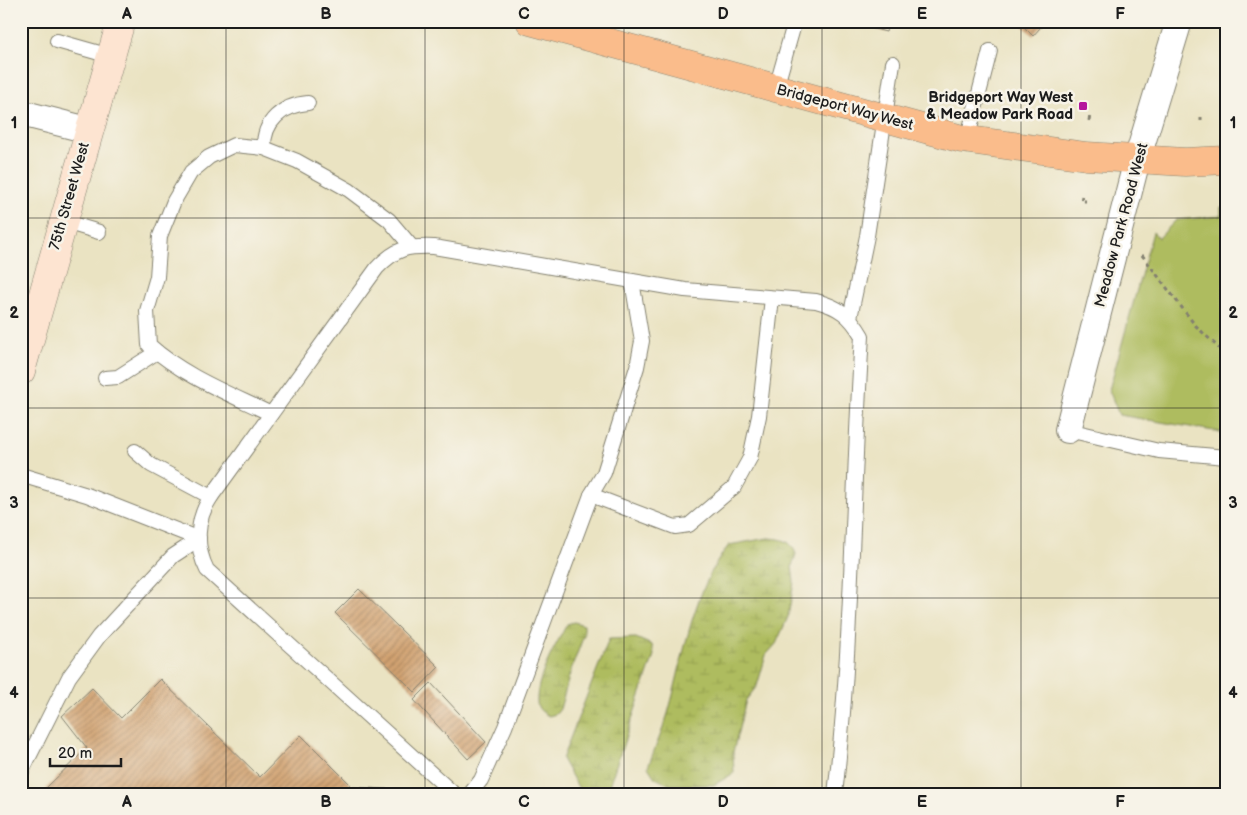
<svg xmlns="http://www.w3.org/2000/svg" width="1247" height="815" viewBox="0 0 1247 815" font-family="'Balsamiq Sans',sans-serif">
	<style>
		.grass { fill: #aebc5e; stroke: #656c3d }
		.wetland { fill: url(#wetland-marsh); stroke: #656c3d }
		.building { fill: url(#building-hatch) }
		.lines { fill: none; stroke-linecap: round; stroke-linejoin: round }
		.lane-casing { stroke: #83806f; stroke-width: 16 }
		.street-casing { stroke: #83806f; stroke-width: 28 }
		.secondary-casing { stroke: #83806f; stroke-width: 29 }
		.primary-casing { stroke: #83806f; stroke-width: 29 }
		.path { stroke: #83806f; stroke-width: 3; stroke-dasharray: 4 4; stroke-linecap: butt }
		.lane { stroke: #fff; stroke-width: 14 }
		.street { stroke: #fff; stroke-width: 26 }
		.secondary { stroke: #fde4d1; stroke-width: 28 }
		.primary { stroke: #fabc8b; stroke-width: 28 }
		.grid { fill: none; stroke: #1c1c1c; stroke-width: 1; stroke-opacity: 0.55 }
		.poi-dot { fill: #b5179e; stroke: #f7f3e8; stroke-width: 2 }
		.labels { text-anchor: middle; stroke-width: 5; stroke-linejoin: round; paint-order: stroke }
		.poi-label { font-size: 15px; font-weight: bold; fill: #1c1c1c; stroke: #f7f3e8; text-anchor: end }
		.street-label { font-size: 15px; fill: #1c1c1c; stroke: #f7f3e8 }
		.neatline { fill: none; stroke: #1c1c1c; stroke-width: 2 }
		.grid-label { font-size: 16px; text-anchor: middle; font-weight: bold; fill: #1c1c1c }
	</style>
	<defs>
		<pattern id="wetland-marsh" width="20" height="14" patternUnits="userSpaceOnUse" patternTransform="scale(1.25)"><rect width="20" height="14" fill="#aebc5e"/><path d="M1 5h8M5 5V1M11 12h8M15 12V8" fill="none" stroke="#95a151"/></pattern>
		<pattern id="building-hatch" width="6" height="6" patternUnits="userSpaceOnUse" patternTransform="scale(1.25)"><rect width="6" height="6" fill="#d1a271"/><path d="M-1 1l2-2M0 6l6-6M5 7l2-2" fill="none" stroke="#a9835c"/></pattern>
	</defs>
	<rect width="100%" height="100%" fill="#f7f3e8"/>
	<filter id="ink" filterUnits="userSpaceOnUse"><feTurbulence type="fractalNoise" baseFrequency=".02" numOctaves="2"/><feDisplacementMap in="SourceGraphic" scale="10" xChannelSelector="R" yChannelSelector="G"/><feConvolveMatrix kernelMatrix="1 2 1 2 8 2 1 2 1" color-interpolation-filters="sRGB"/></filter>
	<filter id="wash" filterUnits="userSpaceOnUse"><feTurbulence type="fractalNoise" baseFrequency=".0096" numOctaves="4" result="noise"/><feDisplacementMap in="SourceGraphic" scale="20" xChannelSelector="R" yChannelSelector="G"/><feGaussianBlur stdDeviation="1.12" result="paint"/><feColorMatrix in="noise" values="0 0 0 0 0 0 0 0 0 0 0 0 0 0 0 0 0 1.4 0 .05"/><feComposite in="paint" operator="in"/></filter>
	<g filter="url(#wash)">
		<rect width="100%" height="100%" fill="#eae3c2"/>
		<polygon class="grass" points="1221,207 1226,207 1226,433 1119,415 1109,390 1153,232 1159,238 1176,220 1221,216"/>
		<g class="wetland">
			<path d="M768 538C783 539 791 540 796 554L792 566 794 582 788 617 776 644 766 655 757 686 746 700 733 752 734 773 714 785H670L655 778 648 767C655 747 665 726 670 706 685 651 693 590 729 545Z"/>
			<path d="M574 622 584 625V635L571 670 560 709 556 714 549 716C543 713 537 709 537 702 536 677 556 645 567 624Z"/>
			<polygon points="636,638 652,645 654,655 609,786 600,788 595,794 582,794 562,759 609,639"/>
		</g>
		<g id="blocks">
			<g class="building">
				<polygon points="21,21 28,21 22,44 21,44"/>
				<polygon points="872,21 889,21 886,32 871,28"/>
				<polygon points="1009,21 1046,21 1033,36 1019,22 1014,25"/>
				<polygon points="359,589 439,667 415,692 335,613"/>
				<polygon points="160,679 260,777 301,735 353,787 417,791 416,794 51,794 46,788 87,748 62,716 92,688 121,718"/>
				<polygon points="431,683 486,742 468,759 414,700"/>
			</g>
		</g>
	</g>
	<g filter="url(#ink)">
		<use href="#blocks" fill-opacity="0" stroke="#83806f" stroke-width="1"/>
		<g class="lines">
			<g class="lane-casing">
				<g id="lane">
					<polyline points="847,21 849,22"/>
					<polyline points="57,41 110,56"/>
					<polyline points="776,88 795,21"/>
					<polyline points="967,140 990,51"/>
					<path d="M264 148C263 121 283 105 308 103"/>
					<polyline points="62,221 99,232"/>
					<polyline points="850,318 867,236 893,63"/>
					<polyline points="105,378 118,377 157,352"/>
					<path d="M271 414C230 394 183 376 149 345L147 311 157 277 160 236 174 201 191 172 209 157 234 145 264 148 297 161 349 190 389 220 411 246"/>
					<polyline points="1068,430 1159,451 1226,457"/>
					<polyline points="135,451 151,465 211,497"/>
					<polyline points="21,475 87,495 199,539"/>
					<polyline points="591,495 675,527 689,525 734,487 750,458 759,416 772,298"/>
					<polyline points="21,773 69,677 99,636 173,556 199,539"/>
					<path d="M454 794 207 570C195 546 196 519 211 497L377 268C396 248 407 246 434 247L685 290 816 301C839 307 850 315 862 336 852 489 853 642 835 794"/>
					<polyline points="470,794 481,780 505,727 591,495 604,473 637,367 642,341 632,281"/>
				</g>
			</g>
			<g class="street-casing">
				<g id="street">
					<polyline points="21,113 88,130"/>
					<polyline points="1068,430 1137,160 1179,21"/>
				</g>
			</g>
			<g class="secondary-casing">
				<polyline id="secondary" points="21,371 121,21"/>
			</g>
			<g class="primary-casing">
				<polyline id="primary" points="530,21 962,139 1086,156 1185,162 1226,160"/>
			</g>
			<g class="path">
				<polyline points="1089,121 1090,114"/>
				<polyline points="1201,121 1201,117"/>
				<polyline points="1082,196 1081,201 1086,201"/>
				<polyline points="1142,255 1195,325 1226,355"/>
			</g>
			<use href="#lane" class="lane"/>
			<use href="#street" class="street"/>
			<use href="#secondary" class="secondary"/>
			<use href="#primary" class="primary"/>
		</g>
	</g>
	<path class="grid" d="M226 21V794M425 21V794M624 21V794M822 21V794M1021 21V794M21 218H1226M21 408H1226M21 598H1226"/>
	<rect class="poi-dot" x="1078" y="101" width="10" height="10" rx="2.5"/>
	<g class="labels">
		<g class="poi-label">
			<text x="1073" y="102">Bridgeport Way West<tspan x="1073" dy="17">&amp; Meadow Park Road</tspan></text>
		</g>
		<g class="street-label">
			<text transform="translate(845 107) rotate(15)" y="5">Bridgeport Way West</text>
			<text transform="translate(69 196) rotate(-74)" y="5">75th Street West</text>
			<text transform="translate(1121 225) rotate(-75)" y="5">Meadow Park Road West</text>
		</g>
	</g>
	<rect width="1247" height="815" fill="none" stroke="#f7f3e8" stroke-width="55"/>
	<path d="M50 758v8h71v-8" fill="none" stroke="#1c1c1c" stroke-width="2.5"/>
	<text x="58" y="758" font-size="15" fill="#1c1c1c" stroke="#f7f3e8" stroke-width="4" paint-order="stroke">20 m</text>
	<rect x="28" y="28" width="1192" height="760" class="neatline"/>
	<g class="grid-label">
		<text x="127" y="19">A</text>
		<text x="326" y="19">B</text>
		<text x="524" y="19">C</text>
		<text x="723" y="19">D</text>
		<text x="922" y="19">E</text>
		<text x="1120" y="19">F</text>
		<text x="14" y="128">1</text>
		<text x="1233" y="128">1</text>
		<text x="14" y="318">2</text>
		<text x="1233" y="318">2</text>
		<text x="14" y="508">3</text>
		<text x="1233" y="508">3</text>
		<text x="14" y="698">4</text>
		<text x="1233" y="698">4</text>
		<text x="127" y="807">A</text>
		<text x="326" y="807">B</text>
		<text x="524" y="807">C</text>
		<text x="723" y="807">D</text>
		<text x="922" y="807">E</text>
		<text x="1120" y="807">F</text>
	</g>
</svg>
